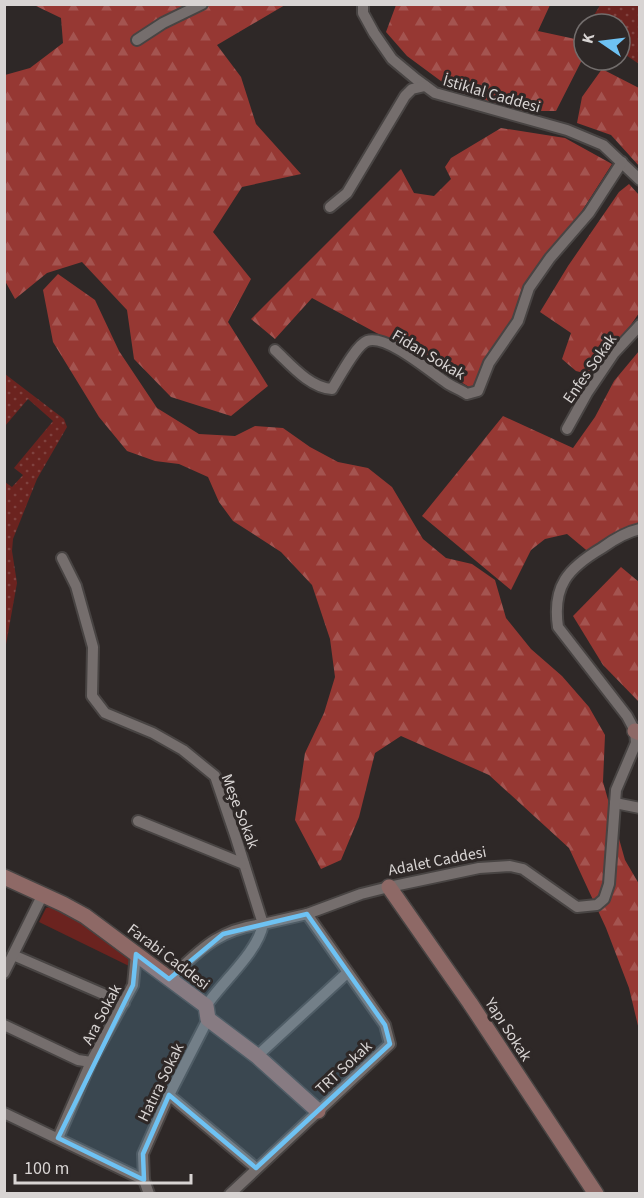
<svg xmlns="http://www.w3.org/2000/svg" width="644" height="1198" viewBox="0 0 644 1198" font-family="'Source Sans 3',sans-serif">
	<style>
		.grass { fill: url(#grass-dots) }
		.forest { fill: url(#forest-firs) }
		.park { fill: #6b231f }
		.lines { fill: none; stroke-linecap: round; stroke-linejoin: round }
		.street-casing { stroke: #484443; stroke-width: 14 }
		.secondary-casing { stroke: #484443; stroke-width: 18 }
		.path { stroke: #8a8584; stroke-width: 2; stroke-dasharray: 4.5 3; stroke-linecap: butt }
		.street { stroke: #756e6d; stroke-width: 10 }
		.secondary { stroke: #8e6966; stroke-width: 15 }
		.marked { fill: #6ec2f3; fill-opacity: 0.2; stroke: #6ec2f3; stroke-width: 4.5; stroke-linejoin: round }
		.labels { text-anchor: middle; stroke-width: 6; stroke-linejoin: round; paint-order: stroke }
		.street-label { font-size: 16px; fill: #d8d4d3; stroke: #2e2827 }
	</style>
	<defs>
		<pattern id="grass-dots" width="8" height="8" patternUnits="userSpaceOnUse" patternTransform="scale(1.5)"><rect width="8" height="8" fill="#6b231f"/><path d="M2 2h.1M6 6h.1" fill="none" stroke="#7f423f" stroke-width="1.8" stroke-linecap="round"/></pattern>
		<pattern id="forest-firs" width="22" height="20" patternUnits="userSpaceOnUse" patternTransform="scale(1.5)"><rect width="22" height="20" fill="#963833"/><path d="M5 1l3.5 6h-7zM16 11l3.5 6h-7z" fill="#a45450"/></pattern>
	</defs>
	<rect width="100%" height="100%" fill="#2e2827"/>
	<g class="grass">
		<polygon points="600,5 639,5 639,64 620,51 620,24 589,24"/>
		<polygon points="5,374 64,419 67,427 37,479 13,539 12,551 17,583 5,650 5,482 12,487 23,475 14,468 53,421 28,399 5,426"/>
	</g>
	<g class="forest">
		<polygon points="34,5 285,5 217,45 241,77 256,124 301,174 242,187 213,232 251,279 228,322 268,386 231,416 171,397 134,359 127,310 82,262 47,273 15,299 5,281 5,75 30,68 63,43 61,18"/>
		<polygon points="396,5 550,5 538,31 575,39 584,53 584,56 556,111 519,111 453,90 407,56 386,32"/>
		<polygon points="602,69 639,88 639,166 611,135 577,123 582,97"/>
		<polygon points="501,128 565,138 612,164 495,347 480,387 469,387 417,355 312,298 275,339 251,319 401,169 414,193 434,196 451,179 445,167 451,158"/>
		<polygon points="629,184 639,195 639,313 596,376 576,371 562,359 571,333 540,312 568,266 619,192"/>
		<polygon points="58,274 95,300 119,351 157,408 199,434 235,436 255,426 283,428 310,447 338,462 368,468 392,487 423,539 446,558 472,564 495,580 506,618 531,649 562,676 589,707 605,735 603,782 625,860 639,884 639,1030 629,988 606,928 569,848 489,775 401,736 375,753 359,817 341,860 321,869 295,820 305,753 324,713 335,677 330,639 312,585 281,552 233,521 219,502 208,477 179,464 155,461 127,451 99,417 53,342 43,290"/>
		<polygon points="639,351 639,522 591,554 567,534 545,539 531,550 511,590 422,516 503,416 573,448 595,417 614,381"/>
		<polygon points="621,567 639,582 639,702 603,665 573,616"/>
	</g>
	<polygon class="park" points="56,905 132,957 129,966 39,922 46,908"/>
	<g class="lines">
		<g class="street-casing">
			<g id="street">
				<polyline points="363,4 363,13 374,33 392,59 416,79 435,93 567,130 603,145 640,180"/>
				<polyline points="137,40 163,23 202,4"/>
				<polyline points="330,207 347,193 405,96 412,89 425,86"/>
				<path d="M275 350C290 364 310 388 332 389 339 378 356 345 367 341 387 334 430 372 447 383 453 387 461 390 467 394L478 391 489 363 518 321 529 288 550 258 589 213 622 162"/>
				<polyline points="567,429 587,393 614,353 640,325"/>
				<path d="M62 558 76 586 93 647 92 696 105 713 153 733 183 750 215 776 236 838 263 924C218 929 200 950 169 979"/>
				<polyline points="615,803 640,808"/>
				<polyline points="138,821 244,864"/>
				<polyline points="13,955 124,1003"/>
				<polyline points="4,973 43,894"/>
				<path d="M206 1006C222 982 258 952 263 924L307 914 361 894 389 887 479 868 510 866 523 869 577 907 597 905 604 899 609 884 616 790 636 743 635 731 627 716 558 627C552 586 568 568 602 548 613 540 626 532 640 529"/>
				<polyline points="4,1025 78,1060 91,1062 133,985 136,954"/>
				<polyline points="257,1056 347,973"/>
				<polyline points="169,1095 256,1168"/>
				<polyline points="4,1113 144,1180"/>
				<polyline points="58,1138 91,1062"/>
				<polyline points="149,1194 144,1180 143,1154 169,1095 208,1019"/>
				<polyline points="230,1194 390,1044 385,1025 307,914"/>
			</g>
		</g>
		<g class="secondary-casing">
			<g id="secondary">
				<polyline points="635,731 640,733"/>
				<polyline points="4,877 63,904 85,916 206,1006 208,1019 257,1056 318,1111"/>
				<polyline points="389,887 470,1003 596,1194"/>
			</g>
		</g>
		<polyline class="path" points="4,7 7,4"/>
		<use href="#street" class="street"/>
		<use href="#secondary" class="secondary"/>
	</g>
	<path class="marked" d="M307 914 385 1025 390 1044 256 1168 169 1095 143 1154 144 1180 58 1138 133 985 136 954 169 979 223 934Z"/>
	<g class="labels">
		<g class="street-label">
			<text transform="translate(492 93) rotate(16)" y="6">İstiklal Caddesi</text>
			<text transform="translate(429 354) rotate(31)" y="6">Fidan Sokak</text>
			<text transform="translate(589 368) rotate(-55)" y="6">Enfes Sokak</text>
			<text transform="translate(241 811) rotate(69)" y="6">Meşe Sokak</text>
			<text transform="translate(437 860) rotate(-11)" y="6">Adalet Caddesi</text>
			<text transform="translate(169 956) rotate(37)" y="6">Farabi Caddesi</text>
			<text transform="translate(101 1014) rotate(-62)" y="6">Ara Sokak</text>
			<text transform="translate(509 1029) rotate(57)" y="6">Yapı Sokak</text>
			<text transform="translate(343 1067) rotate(-43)" y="6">TRT Sokak</text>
			<text transform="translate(160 1082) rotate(-64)" y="6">Hatıra Sokak</text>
		</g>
	</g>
	<rect width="644" height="1198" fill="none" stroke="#d8d4d3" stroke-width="12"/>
	<g transform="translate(602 42) rotate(284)"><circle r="28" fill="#2e2827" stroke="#726d6c" stroke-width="1.5"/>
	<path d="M0-4.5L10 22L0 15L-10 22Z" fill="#6ec2f3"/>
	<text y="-9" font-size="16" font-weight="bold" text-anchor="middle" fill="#d8d4d3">K</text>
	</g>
	<path d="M15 1174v9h176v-9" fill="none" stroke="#d8d4d3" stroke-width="3"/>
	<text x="24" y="1174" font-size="18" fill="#d8d4d3" stroke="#2e2827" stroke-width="4.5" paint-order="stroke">100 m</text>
</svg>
